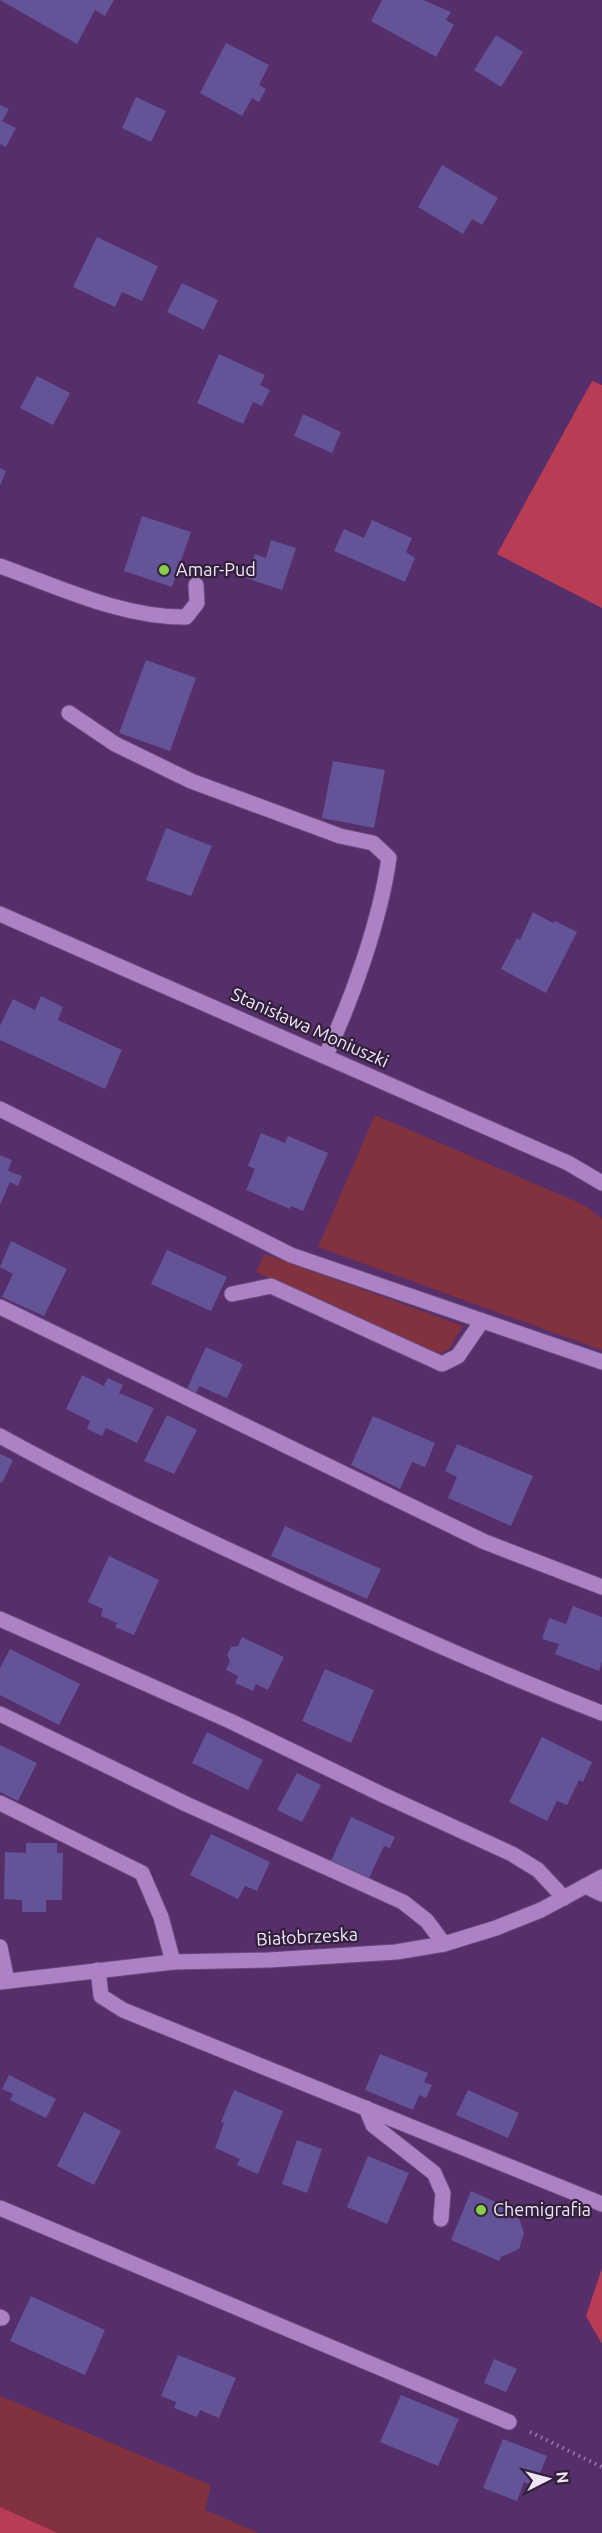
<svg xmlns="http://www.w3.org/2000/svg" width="602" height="2533" viewBox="0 0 602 2533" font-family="Ubuntu,sans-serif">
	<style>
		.green { fill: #82323f }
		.forest { fill: #b83c54 }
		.building { fill: #635397 }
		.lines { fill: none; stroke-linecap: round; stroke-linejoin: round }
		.lane-casing { stroke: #6a497a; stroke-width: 17 }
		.street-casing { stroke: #6a497a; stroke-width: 17 }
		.secondary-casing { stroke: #6a497a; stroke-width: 17 }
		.path { stroke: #987ca7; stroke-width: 4; stroke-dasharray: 1.5 4.5; stroke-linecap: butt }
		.lane { stroke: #ad82c5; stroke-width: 15 }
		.street { stroke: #ad82c5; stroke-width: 15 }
		.secondary { stroke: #ad82c5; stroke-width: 15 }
		.poi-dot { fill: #88cf49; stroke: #32203b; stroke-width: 2 }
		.labels { text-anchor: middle; stroke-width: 4.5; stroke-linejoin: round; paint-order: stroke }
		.poi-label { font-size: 18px; fill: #f2e5fa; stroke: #32203b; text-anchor: start }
		.street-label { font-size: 18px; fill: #f2e5fa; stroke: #32203b }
	</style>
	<rect width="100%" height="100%" fill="#562e6a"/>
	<g class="green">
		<polygon points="375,1115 584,1205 602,1219 602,1350 318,1247"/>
		<polygon points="265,1254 463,1326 449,1349 438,1354 256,1272"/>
		<polygon points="0,2396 211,2485 205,2510 259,2533 58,2533 0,2507"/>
	</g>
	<g class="forest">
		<polygon points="592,381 602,385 602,608 497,554"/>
		<polygon points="602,2268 602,2344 586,2316"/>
		<polygon points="0,2507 58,2533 0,2533"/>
	</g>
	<g class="building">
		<polygon points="0,0 114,0 105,16 95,10 77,44"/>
		<polygon points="382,0 423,0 451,12 446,20 454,25 436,57 371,21"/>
		<polygon points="496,35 523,52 501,87 474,70"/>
		<polygon points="226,43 269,65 259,85 266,89 259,102 252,98 242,116 200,93"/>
		<polygon points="136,97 166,111 151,142 122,128"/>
		<polygon points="0,105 9,109 2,121 16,128 6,147 0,144"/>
		<polygon points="442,165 498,198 482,225 472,219 463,234 418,207"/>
		<polygon points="97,237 158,266 142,301 122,292 115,307 73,287"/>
		<polygon points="182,283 218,300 204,330 167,312"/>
		<polygon points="219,354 265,375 260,385 270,390 262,406 253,402 243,424 197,403"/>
		<polygon points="37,376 70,393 53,425 20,408"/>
		<polygon points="303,414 341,432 332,453 294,436"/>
		<polygon points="0,468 6,471 0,486"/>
		<polygon points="142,516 191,532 172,587 124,571"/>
		<polygon points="372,520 412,538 406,552 415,558 405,582 334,551 344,529 364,538"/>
		<polygon points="271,540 296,548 282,590 246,578 255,554 266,558"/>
		<polygon points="146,660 196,678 170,751 119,733"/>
		<polygon points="333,761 385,770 374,828 322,818"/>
		<polygon points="166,828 212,846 191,896 146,880"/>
		<polygon points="533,912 553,923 555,921 577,932 546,993 501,969 517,938 520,940"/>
		<polygon points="41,996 63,1007 58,1020 122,1050 105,1089 0,1040 0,1026 13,999 35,1010"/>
		<polygon points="261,1133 285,1143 288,1136 328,1153 303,1211 291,1206 290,1209 246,1190 255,1169 248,1166"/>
		<polygon points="0,1155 12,1160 8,1171 22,1176 18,1186 10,1182 0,1205"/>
		<polygon points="11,1241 67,1269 44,1316 2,1297 13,1274 0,1267"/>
		<polygon points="167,1250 227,1277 211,1311 151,1284"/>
		<polygon points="206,1347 243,1364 227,1398 199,1386 196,1393 187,1389"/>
		<polygon points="82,1375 104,1386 108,1378 123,1385 119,1393 154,1408 137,1443 106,1428 102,1436 87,1429 90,1421 66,1409"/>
		<polygon points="167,1415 197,1430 174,1474 144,1461"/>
		<polygon points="373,1416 435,1443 425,1467 412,1462 400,1489 351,1465"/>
		<polygon points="457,1444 533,1476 511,1526 448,1498 457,1477 445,1471"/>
		<polygon points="0,1454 13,1460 2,1483 0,1482"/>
		<polygon points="285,1526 381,1569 367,1599 271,1556"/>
		<polygon points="109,1556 159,1580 134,1635 115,1627 117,1623 101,1616 103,1609 88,1602"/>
		<polygon points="573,1606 602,1617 602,1662 599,1671 555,1654 559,1644 542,1639 549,1618 566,1624"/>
		<polygon points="242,1637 284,1657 268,1690 256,1684 253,1691 235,1683 238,1676 226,1670 230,1661 227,1655 231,1647 238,1646"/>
		<polygon points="10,1649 80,1684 59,1725 0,1695 0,1668"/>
		<polygon points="325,1669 374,1690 351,1743 302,1721"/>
		<polygon points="207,1732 263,1760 248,1790 192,1763"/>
		<polygon points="542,1737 592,1762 583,1782 579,1780 567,1805 557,1801 547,1821 509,1802"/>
		<polygon points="0,1745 37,1763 18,1801 0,1792"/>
		<polygon points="297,1773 321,1785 302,1822 277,1810"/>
		<polygon points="351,1817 395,1837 390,1848 384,1846 369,1878 331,1861"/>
		<polygon points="211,1834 270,1862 257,1891 245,1886 238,1899 190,1875"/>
		<polygon points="26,1843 57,1843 57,1853 63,1853 62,1900 46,1900 46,1912 22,1912 22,1900 4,1899 5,1852 26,1853"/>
		<polygon points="380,2054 428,2073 424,2082 432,2085 426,2098 419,2095 413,2110 365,2090"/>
		<polygon points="9,2075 56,2099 46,2118 10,2100 13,2094 2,2089"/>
		<polygon points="234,2090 283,2111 258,2174 237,2165 240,2159 215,2148 224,2123 221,2122"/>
		<polygon points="468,2090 519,2113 508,2138 456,2115"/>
		<polygon points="84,2112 121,2131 94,2185 57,2166"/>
		<polygon points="297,2140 322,2149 307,2193 282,2184"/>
		<polygon points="368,2156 409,2173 387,2224 347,2207"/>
		<polygon points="471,2191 520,2213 518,2215 524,2233 519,2249 501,2257 499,2261 451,2240"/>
		<polygon points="31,2296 105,2330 85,2375 10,2341"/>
		<polygon points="178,2355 236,2378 219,2418 200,2410 197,2417 174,2408 176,2402 161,2396"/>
		<polygon points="494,2359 517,2369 506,2392 484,2383"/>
		<polygon points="401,2395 459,2419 438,2466 380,2442"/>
		<polygon points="503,2439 547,2456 535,2486 524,2482 517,2501 483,2488"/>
	</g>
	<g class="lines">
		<g class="lane-casing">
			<g id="lane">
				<path d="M0 566C59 587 123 618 186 617L197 603 196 585"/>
				<path d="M69 713 115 744 191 781 340 836 373 843 389 858C380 921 353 997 326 1055"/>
				<polyline points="0,1109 291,1255 602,1362"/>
				<polyline points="232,1294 271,1286 442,1364 458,1356 482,1321"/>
				<polyline points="0,1307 485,1542 602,1587"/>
				<path d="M0 1436C98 1490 200 1537 302 1584 401 1629 500 1674 602 1713"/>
				<polyline points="0,1619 230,1721 381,1794 512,1854 538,1870 564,1898"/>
				<polyline points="0,1714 186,1804 403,1902 427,1921 444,1944"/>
				<polyline points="0,1803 142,1873 161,1917 173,1962"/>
				<polyline points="585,1886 602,1894"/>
				<polyline points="0,1947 7,1981"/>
				<polyline points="98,1970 101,1996 123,2010 602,2204"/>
				<polyline points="366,2108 373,2125 434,2173 443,2193 441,2219"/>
				<polyline points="0,2208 509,2422"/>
				<polyline points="0,2317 2,2318"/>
			</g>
		</g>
		<g class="street-casing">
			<polyline id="street" points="0,914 568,1163 602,1183"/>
		</g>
		<g class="secondary-casing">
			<polyline id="secondary" points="0,1982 173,1962 269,1960 396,1952 444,1944 496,1928 541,1910 602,1877"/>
		</g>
		<polyline class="path" points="530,2432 602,2467"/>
		<use href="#lane" class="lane"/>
		<use href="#street" class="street"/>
		<use href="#secondary" class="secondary"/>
	</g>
	<g class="poi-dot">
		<circle cx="164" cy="570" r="6"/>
		<circle cx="481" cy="2210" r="6"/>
	</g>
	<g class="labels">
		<g class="poi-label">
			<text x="176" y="576">Amar-Pud</text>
			<text x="493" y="2216">Chemigrafia</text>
		</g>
		<g class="street-label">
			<text transform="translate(310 1028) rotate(24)" y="6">Stanisława Moniuszki</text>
			<text transform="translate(307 1937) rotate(-3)" y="6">Białobrzeska</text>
		</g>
	</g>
	<g transform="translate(548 2479) rotate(84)" stroke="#32203b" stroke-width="4.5" paint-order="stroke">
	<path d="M0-4.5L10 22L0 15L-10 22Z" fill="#f2e5fa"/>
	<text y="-9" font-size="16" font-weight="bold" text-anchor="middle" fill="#f2e5fa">N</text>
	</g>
</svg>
